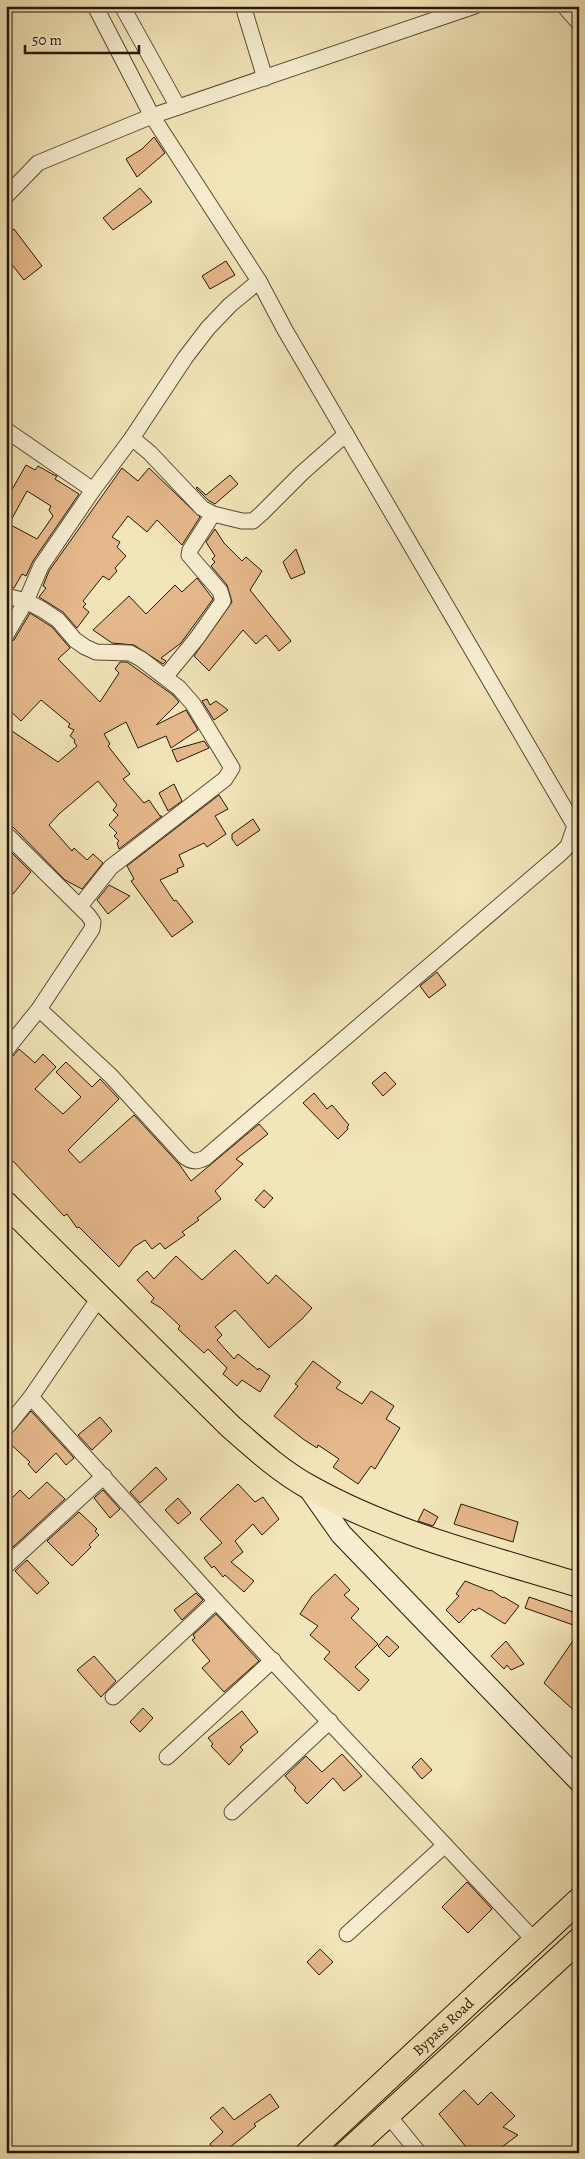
<svg xmlns="http://www.w3.org/2000/svg" width="585" height="2159" viewBox="0 0 585 2159" font-family="Alegreya,serif">
	<style>
		.building { fill: #e5b88b; stroke: #261708; fill-rule: evenodd }
		.lines { fill: none; stroke-linecap: round; stroke-linejoin: round }
		.street-casing { stroke: #594a34; stroke-width: 17 }
		.secondary-casing { stroke: #261708; stroke-width: 23 }
		.primary-casing { stroke: #261708; stroke-width: 26 }
		.street { stroke: #f7eed2; stroke-width: 15 }
		.secondary { stroke: #f7eed2; stroke-width: 21 }
		.primary { stroke: #f2e5b9; stroke-width: 24 }
		.labels { text-anchor: middle; stroke-width: 4.5; stroke-linejoin: round; paint-order: stroke }
		.street-label { font-size: 15px; fill: #261708; stroke: #f7eed2 }
	</style>
	<rect width="100%" height="100%" fill="#f2e5b9"/>
	<filter id="stains"><feTurbulence type="fractalNoise" baseFrequency=".004" numOctaves="4"/><feColorMatrix values="0 0 0 0 .2 0 0 0 0 .09 0 0 0 0 .02 0 0 0 .5 -.17"/></filter>
	<radialGradient id="worn" r=".72"><stop offset=".6" stop-color="#630" stop-opacity="0"/><stop offset="1" stop-color="#630" stop-opacity=".3"/></radialGradient>
	<g class="building">
		<polygon points="154,137 165,153 137,177 126,159 142,149"/>
		<polygon points="140,188 152,202 113,230 103,218"/>
		<polygon points="14,229 42,266 24,280 6,257 6,235"/>
		<polygon points="226,261 235,275 210,289 202,276"/>
		<path d="M26 465 35 470 38 466 54 475 57 476 55 479 79 494 33 561 26 576 22 574 14 588 6 587V500ZM27 491 51 506 49 510 53 516 37 539 9 524Z"/>
		<polygon points="122,468 138,481 149,468 200,517 182,545 157,520 147,532 128,516 112,537 120,542 117,547 126,556 115,568 117,571 109,580 103,576 83,601 86,604 83,607 89,612 77,628 63,612 39,597 46,588 43,586 49,571"/>
		<polygon points="230,475 238,484 215,504 208,500 196,488 197,487 206,495"/>
		<polygon points="215,529 224,543 242,561 246,557 262,571 250,590 291,641 279,651 266,635 256,644 243,630 209,671 194,656 232,602 227,585 211,566 215,562 212,559 215,556 206,542"/>
		<polygon points="296,549 305,573 291,579 283,562"/>
		<polygon points="197,578 213,599 181,643 161,658 166,661 163,664 134,645 112,643 93,630 129,596 146,614 175,585 182,592"/>
		<polygon points="30,613 52,627 70,648 58,659 100,702 119,673 115,669 120,662 127,662 173,695 179,702 156,725 186,710 198,730 171,748 166,736 138,748 126,722 104,734 110,744 108,746 130,774 123,779 144,803 149,800 160,816 162,816 119,849 117,843 119,841 114,836 117,833 109,825 118,815 113,810 117,805 98,781 59,814 49,825 72,851 74,848 87,860 93,854 103,863 82,889 65,880 13,827 6,825 6,727 58,762 77,746 74,742 75,740 70,736 74,730 68,727 70,724 41,700 21,721 6,707 6,644 14,640"/>
		<polygon points="207,699 210,705 216,701 228,710 214,720 202,701"/>
		<polygon points="204,741 209,748 177,762 172,750"/>
		<polygon points="174,784 182,801 168,811 159,793"/>
		<polygon points="219,795 228,809 215,816 226,834 207,847 204,843 179,855 184,866 177,869 178,872 160,880 174,901 176,900 193,922 172,937 131,881 134,879 127,866"/>
		<polygon points="253,819 260,830 237,846 232,839 232,834"/>
		<polygon points="6,847 31,872 13,894 6,888"/>
		<polygon points="109,885 130,896 108,914 97,900"/>
		<polygon points="437,972 446,985 429,998 420,986"/>
		<polygon points="19,1049 35,1063 43,1054 56,1067 35,1089 63,1114 81,1097 56,1072 66,1062 92,1087 100,1079 119,1099 68,1150 80,1163 134,1115 179,1164 191,1181 259,1124 268,1134 236,1159 243,1164 215,1191 221,1199 197,1218 199,1220 182,1232 185,1235 165,1249 160,1243 152,1249 145,1240 134,1247 119,1267 79,1227 77,1228 67,1214 64,1216 13,1161 6,1166 6,1059 13,1056"/>
		<polygon points="385,1072 396,1084 383,1096 372,1083"/>
		<polygon points="314,1093 327,1109 332,1105 349,1125 347,1127 348,1129 338,1139 303,1103"/>
		<polygon points="264,1190 273,1198 264,1208 255,1200"/>
		<polygon points="235,1250 268,1284 276,1275 312,1308 302,1319 269,1348 235,1310 215,1327 222,1335 217,1340 234,1359 238,1354 258,1370 259,1368 270,1376 260,1392 242,1380 237,1386 223,1374 227,1368 208,1349 204,1353 178,1329 180,1326 161,1308 151,1302 154,1298 137,1280 147,1271 154,1279 176,1256 202,1280"/>
		<polygon points="313,1361 341,1382 336,1388 362,1404 371,1391 394,1406 386,1419 400,1428 375,1469 371,1466 358,1484 333,1467 339,1459 318,1445 317,1448 303,1439 274,1416 298,1386 295,1384"/>
		<polygon points="31,1411 74,1458 66,1465 56,1453 36,1473 28,1464 30,1462 6,1440"/>
		<polygon points="100,1417 112,1431 92,1450 78,1435"/>
		<polygon points="156,1467 167,1479 140,1503 130,1492"/>
		<polygon points="47,1482 65,1499 13,1547 6,1541 6,1504 20,1490 29,1499"/>
		<polygon points="238,1484 255,1502 263,1497 279,1519 262,1535 253,1524 235,1541 243,1552 231,1562 254,1581 244,1592 225,1575 223,1577 214,1566 212,1568 204,1558 222,1543 200,1519"/>
		<polygon points="103,1490 120,1509 110,1518 94,1498"/>
		<polygon points="178,1498 191,1513 178,1524 165,1510"/>
		<polygon points="461,1504 518,1522 513,1542 454,1524"/>
		<polygon points="424,1509 438,1517 433,1526 418,1521"/>
		<polygon points="79,1512 97,1529 95,1531 99,1535 89,1545 91,1547 72,1566 47,1541"/>
		<polygon points="27,1560 49,1583 37,1594 15,1571"/>
		<polygon points="335,1574 350,1590 344,1595 359,1609 351,1618 378,1644 355,1667 369,1680 359,1691 324,1659 330,1652 310,1635 318,1626 300,1614 312,1596"/>
		<polygon points="465,1581 490,1591 491,1590 503,1598 504,1597 519,1606 505,1624 479,1608 475,1611 473,1609 459,1623 446,1610 459,1596 456,1594"/>
		<polygon points="196,1593 203,1600 182,1620 174,1610"/>
		<polygon points="529,1597 579,1614 579,1627 525,1608"/>
		<polygon points="216,1614 259,1661 224,1692 202,1668 210,1661 192,1640 195,1638 193,1635"/>
		<polygon points="579,1632 579,1715 544,1683"/>
		<polygon points="387,1636 399,1647 389,1657 378,1646"/>
		<polygon points="506,1641 524,1664 511,1670 507,1665 504,1669 491,1656"/>
		<polygon points="94,1656 116,1681 101,1697 77,1670"/>
		<polygon points="143,1708 153,1718 140,1732 130,1722"/>
		<polygon points="242,1711 258,1732 240,1747 243,1750 229,1765 211,1746 213,1744 208,1738"/>
		<polygon points="342,1754 362,1776 344,1791 333,1778 307,1804 294,1790 296,1788 285,1776 306,1756 322,1772"/>
		<polygon points="421,1758 432,1770 422,1779 412,1767"/>
		<polygon points="467,1882 492,1909 468,1933 442,1907"/>
		<polygon points="320,1949 333,1962 319,1975 307,1962"/>
		<polygon points="464,2090 478,2105 491,2092 515,2116 503,2127 518,2135 494,2153 471,2153 439,2114"/>
		<polygon points="270,2094 279,2107 254,2124 256,2126 223,2153 216,2153 210,2144 223,2132 210,2118 223,2107 234,2120"/>
	</g>
	<g class="lines">
		<g class="street-casing">
			<g id="street">
				<polyline points="95,6 152,116 475,6"/>
				<polyline points="122,6 178,107"/>
				<polyline points="243,6 265,78"/>
				<polyline points="564,6 579,23"/>
				<path d="M6 196 38 163 152 116 259 281 285 330 575 826 568 846 561 853 205 1158C197 1162 192 1162 185 1157L111 1076 39 1009"/>
				<polyline points="6,430 93,490"/>
				<polyline points="132,438 150,453 202,508 213,514 242,521 253,521 262,513 302,473 346,434"/>
				<polyline points="6,596 26,601 43,610 58,620 75,640 85,647 96,652 130,653 141,659 179,688 193,704 232,768 225,779 111,867 80,906"/>
				<polyline points="6,635 26,601 41,566 93,490 132,438 185,358 208,328 230,305 259,281"/>
				<polyline points="165,677 197,638 223,601 220,591 189,555 190,550 213,514"/>
				<polyline points="6,834 88,915 93,922 92,929 39,1009 6,1050"/>
				<polyline points="31,1397 216,1601 535,1941"/>
				<polyline points="6,1428 31,1397 99,1298"/>
				<polyline points="6,1566 104,1476"/>
				<polyline points="113,1697 216,1601"/>
				<polyline points="167,1757 273,1660"/>
				<polyline points="232,1812 330,1721"/>
				<polyline points="347,1934 445,1845"/>
				<polyline points="388,2115 419,2153"/>
			</g>
		</g>
		<g class="secondary-casing">
			<polyline id="secondary" points="308,1487 341,1534 579,1781"/>
		</g>
		<g class="primary-casing">
			<g id="primary">
				<path d="M6 1204 231 1427C255 1448 280 1471 309 1487 392 1534 488 1557 579 1585"/>
				<path id="s1" d="M308 2153 579 1900"/>
				<polyline points="346,2153 579,1940"/>
			</g>
		</g>
		<use href="#street" class="street"/>
		<use href="#secondary" class="secondary"/>
		<use href="#primary" class="primary"/>
	</g>
	<g class="labels">
		<g class="street-label">
			<text dy="5" stroke="none"><textPath href="#s1" startOffset="185">Bypass Road</textPath></text>
		</g>
	</g>
	<rect width="585" height="2159" fill="none" stroke="#f2e5b9" stroke-width="25"/>
	<rect x="8" y="8" width="570" height="2144" fill="none" stroke="#261708" stroke-width="2.5"/>
	<rect x="12" y="12" width="560" height="2134" fill="none" stroke="#261708"/>
	<path d="M25 45v8h114v-8" fill="none" stroke="#261708" stroke-width="2.5"/>
	<text x="32" y="45" font-size="15" fill="#261708" stroke="#f7eed2" stroke-width="4" paint-order="stroke">50 m</text>
	<rect width="100%" height="100%" filter="url(#stains)"/>
	<rect width="100%" height="100%" fill="url(#worn)"/>
</svg>
